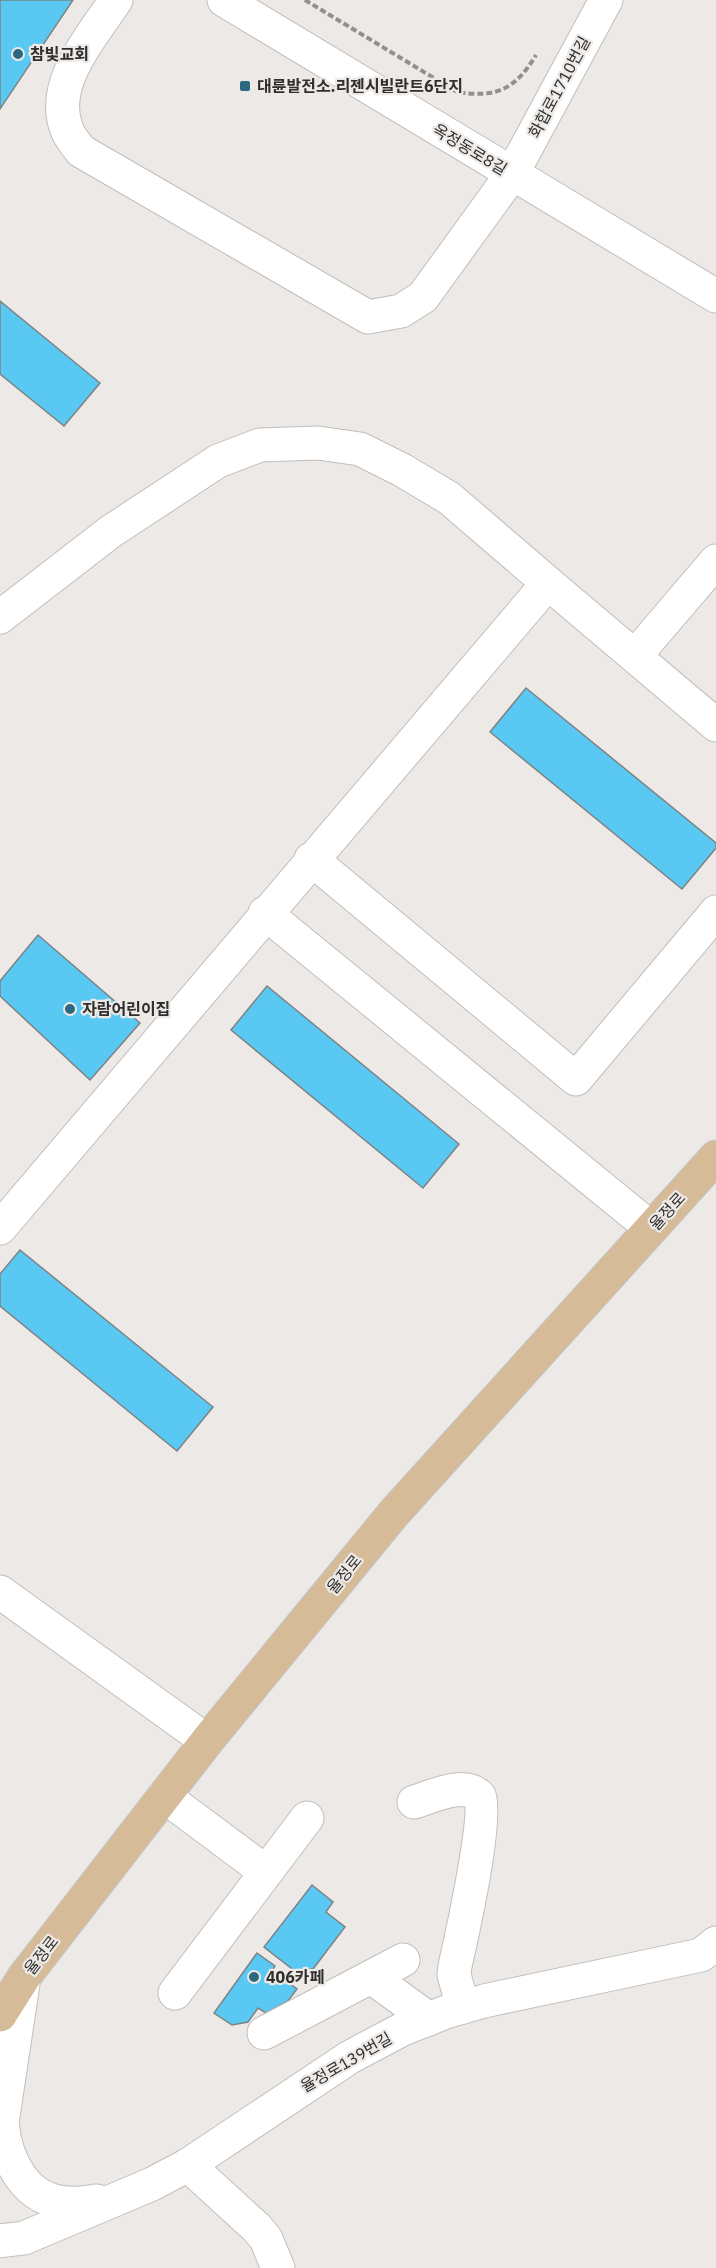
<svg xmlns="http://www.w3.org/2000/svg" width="716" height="2268" viewBox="0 0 716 2268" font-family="'IBM Plex Sans','Noto Sans KR',sans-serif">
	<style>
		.building { fill: #59c9f4; stroke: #7e8283; stroke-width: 1.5 }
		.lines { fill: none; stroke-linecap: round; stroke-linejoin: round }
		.minor-casing { stroke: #c1bebb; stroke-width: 35 }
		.major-casing { stroke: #c5c5c4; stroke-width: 35 }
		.path { stroke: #92908e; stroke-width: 4; stroke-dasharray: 6 3; stroke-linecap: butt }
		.minor { stroke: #fff; stroke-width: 33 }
		.major { stroke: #d6bb99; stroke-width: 33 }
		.poi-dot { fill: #2c6880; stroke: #ece9e6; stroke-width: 2 }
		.labels { text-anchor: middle; stroke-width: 4.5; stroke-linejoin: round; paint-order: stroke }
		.poi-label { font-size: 16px; font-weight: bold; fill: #302f2e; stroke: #ece9e6; text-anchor: start }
		.street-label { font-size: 16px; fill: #302f2e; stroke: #ece9e6 }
	</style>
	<rect width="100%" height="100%" fill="#ece9e6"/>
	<g class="building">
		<polygon points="0,0 73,0 0,109"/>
		<polygon points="0,301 100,383 64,426 0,374"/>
		<polygon points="526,688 716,843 716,848 682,889 490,732"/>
		<polygon points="38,935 140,1023 90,1080 0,996 0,981"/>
		<polygon points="267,986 459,1144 423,1188 231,1030"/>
		<polygon points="20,1250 213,1407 177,1451 0,1306 0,1274"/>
		<polygon points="312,1885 333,1902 326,1912 345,1927 313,1969 296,1972 264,1947"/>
		<polygon points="257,1953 275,1966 272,1971 297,1989 288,2001 266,2013 258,2008 248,2022 232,2025 214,2013"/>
	</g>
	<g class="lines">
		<g class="minor-casing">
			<g id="minor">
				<path d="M116 0C93 35 50 82 66 127 68 136 76 144 81 151L368 317 401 311 423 297 512 174 606 0"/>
				<polyline points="224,0 716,296"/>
				<polyline points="0,617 110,532 218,461 260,445 318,443 360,449 402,470 449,498 548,583"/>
				<polyline points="635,656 716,561"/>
				<polyline points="311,859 576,1079 716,912"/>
				<polyline points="265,913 651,1228"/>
				<polyline points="0,1228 548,583 716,725"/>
				<polyline points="0,1592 207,1741"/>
				<polyline points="164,1796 266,1872"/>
				<path d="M414 1802C431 1797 465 1780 480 1797 490 1809 460 1944 455 1966L454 1975 463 2007"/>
				<path d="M24 1977 2 2123C6 2161 25 2201 68 2203 78 2204 88 2202 97 2201"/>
				<polyline points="371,1977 429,2019"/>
				<polyline points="175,1993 307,1818"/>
				<polyline points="264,2033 403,1960"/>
				<polyline points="188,2165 257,2228 266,2239 278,2268"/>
				<polyline points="0,2241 24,2238 152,2184 188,2165 350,2057 403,2029 446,2012 484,2001 701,1955 716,1943"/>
			</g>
		</g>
		<g class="major-casing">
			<polyline id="major" points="0,2015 24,1977 207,1741 394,1513 716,1157"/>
		</g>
		<path class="path" d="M305 0 457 92C496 98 515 90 536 55"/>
		<use href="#minor" class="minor"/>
		<use href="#major" class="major"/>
	</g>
	<g class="poi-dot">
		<circle cx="18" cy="54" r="6"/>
		<rect x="239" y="80" width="12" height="12" rx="3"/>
		<circle cx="70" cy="1009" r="6"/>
		<circle cx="254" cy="1977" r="6"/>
	</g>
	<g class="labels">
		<g class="poi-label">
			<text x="30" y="60">참빛교회</text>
			<text x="257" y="92">대륜발전소.리젠시빌란트6단지</text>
			<text x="82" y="1015">자람어린이집</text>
			<text x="266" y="1983">406카페</text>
		</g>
		<g class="street-label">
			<text transform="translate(559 87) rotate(-62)" y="6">화합로1710번길</text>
			<text transform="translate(470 149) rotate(31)" y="6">옥정동로8길</text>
			<text transform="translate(667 1211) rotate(-48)" y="6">율정로</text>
			<text transform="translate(344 1574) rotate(-51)" y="6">율정로</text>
			<text transform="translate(41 1955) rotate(-52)" y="6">율정로</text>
			<text transform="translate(346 2062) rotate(-30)" y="6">율정로139번길</text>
		</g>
	</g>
</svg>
